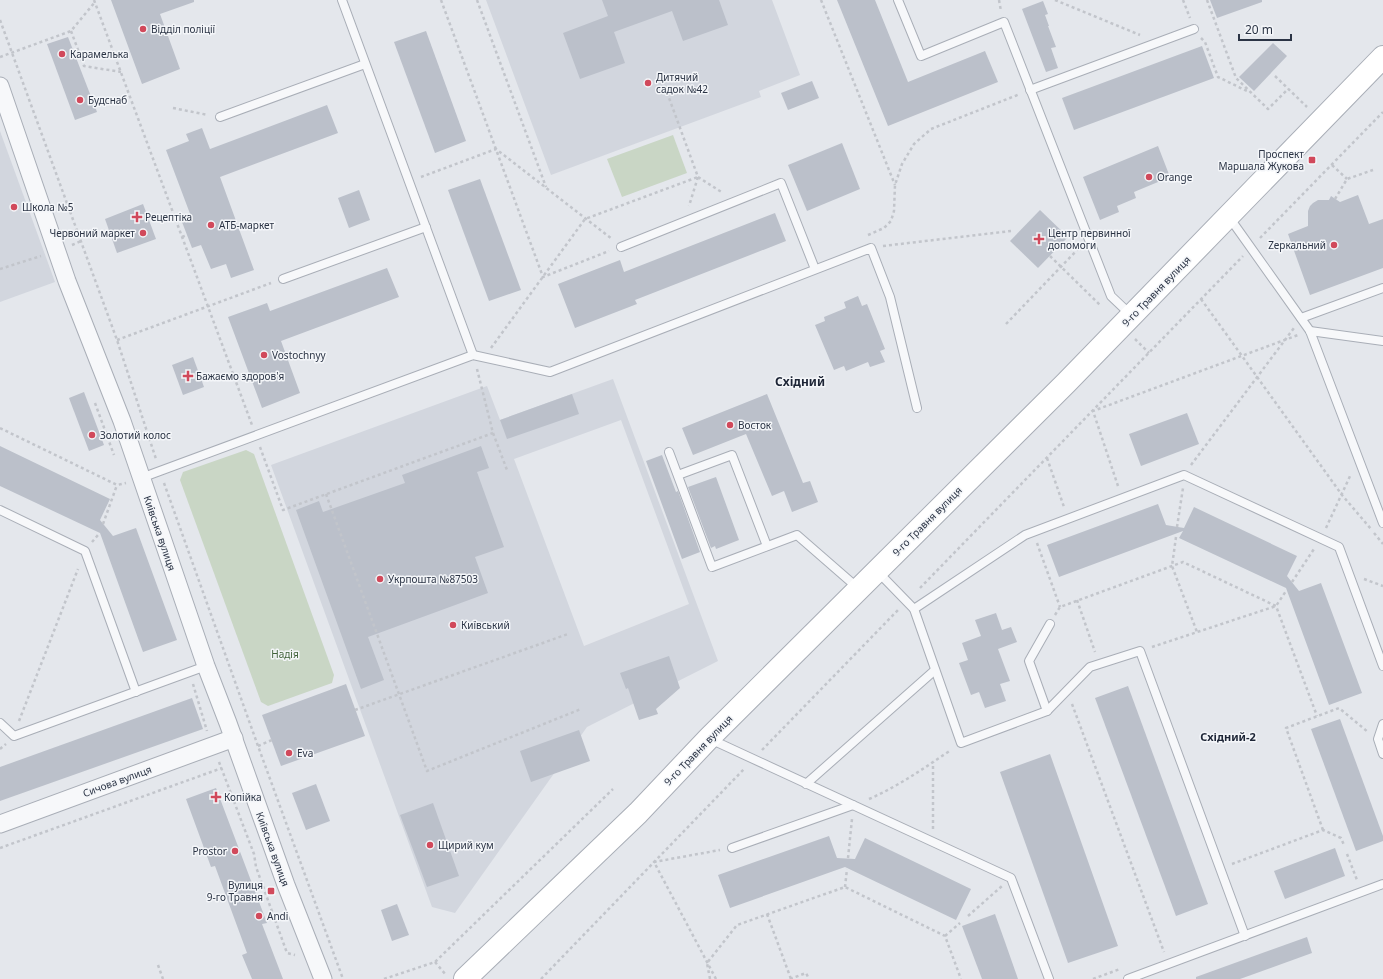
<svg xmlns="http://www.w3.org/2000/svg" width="1383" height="979" viewBox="0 0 1383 979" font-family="'Noto Sans',sans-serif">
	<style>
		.built { fill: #d2d6de; fill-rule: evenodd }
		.green { fill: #c9d6c5 }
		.building { fill: #bbc0ca }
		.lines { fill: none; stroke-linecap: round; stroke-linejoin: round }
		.lane-casing { stroke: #a9aeb7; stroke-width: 10 }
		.street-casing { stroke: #a9aeb7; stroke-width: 19 }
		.secondary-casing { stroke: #a9aeb7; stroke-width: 24 }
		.path { stroke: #c2c5cb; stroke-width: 2.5; stroke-dasharray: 3 3; stroke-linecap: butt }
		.lane { stroke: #f7f8fa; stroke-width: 8 }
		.street { stroke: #f7f8fa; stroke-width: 17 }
		.secondary { stroke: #fff; stroke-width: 22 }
		.poi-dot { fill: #d1495b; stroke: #f4f6f9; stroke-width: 1.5 }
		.labels { text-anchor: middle; stroke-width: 3; stroke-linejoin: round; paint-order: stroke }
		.poi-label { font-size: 10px; fill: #2b3445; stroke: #f4f6f9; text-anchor: start }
		.street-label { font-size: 10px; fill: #2b3445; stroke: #f4f6f9 }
		.park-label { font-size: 10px; fill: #3f6138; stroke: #f4f6f9 }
		.neighbourhood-label { font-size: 11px; font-weight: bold; fill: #1d2536; stroke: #f4f6f9 }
		.quarter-label { font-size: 12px; font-weight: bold; fill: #1d2536; stroke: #f4f6f9 }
	</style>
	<rect width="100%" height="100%" fill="#e4e7ec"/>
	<g class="built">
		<polygon points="486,0 772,0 800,75 759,91 761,97 551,175"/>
		<polygon points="0,131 55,282 0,302"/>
		<path d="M613 379 718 661 587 727 455 913 432 907 271 465 487 386 500 420ZM621 420 689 604 584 646 514 459Z"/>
	</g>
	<g class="green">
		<polygon points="673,135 687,173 622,197 607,159"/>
		<polygon points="246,450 254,454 334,675 332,683 268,706 261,702 180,480 183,472"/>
	</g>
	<g class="building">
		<polygon points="111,0 194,0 194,2 160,14 180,69 142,84"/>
		<polygon points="602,0 719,0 728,25 683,41 672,11 614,32 625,63 580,79 563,33 608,16"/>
		<polygon points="837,0 875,0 908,82 985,51 998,82 888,126"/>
		<polygon points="1210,0 1262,0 1262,2 1217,18"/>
		<polygon points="1043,1 1048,14 1045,15 1049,26 1048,26 1056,47 1051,48 1058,68 1046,72 1022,9"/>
		<polygon points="426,31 466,141 435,153 394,42"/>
		<polygon points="68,37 97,112 75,120 47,44"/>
		<polygon points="1273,43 1287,56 1254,91 1239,77"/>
		<polygon points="1202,46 1214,78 1074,130 1062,98"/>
		<polygon points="812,81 819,98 788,110 781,93"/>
		<polygon points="327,105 338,133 220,177 254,270 231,278 226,264 211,269 201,245 192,248 182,222 192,219 166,150 189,141 186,134 202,128 210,149"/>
		<polygon points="842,143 860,189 807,211 788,165"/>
		<polygon points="1158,146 1170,177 1134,192 1136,198 1117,206 1119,212 1100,220 1083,177"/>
		<polygon points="480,179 521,290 489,301 448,190"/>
		<polygon points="359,190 370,220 349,228 338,198"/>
		<polygon points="1358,195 1369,224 1383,219 1383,268 1310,295 1288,234 1308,226 1308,211 1310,206 1313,203 1318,200 1329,200 1331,196 1340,202"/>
		<polygon points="143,204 156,239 117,253 105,219"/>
		<polygon points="1040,210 1068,237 1038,268 1010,241"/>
		<polygon points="775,213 786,241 635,300 637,304 575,328 558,284 620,260 624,272"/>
		<polygon points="387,268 399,297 281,341 300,393 262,408 228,317 267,303 270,311"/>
		<polygon points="858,296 862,306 867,304 885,349 880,351 885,362 870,367 868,362 846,371 844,366 834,370 815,325 825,321 824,317 846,308 844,302"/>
		<polygon points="193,357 204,387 183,395 172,365"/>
		<polygon points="84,392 104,445 89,451 69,398"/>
		<polygon points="572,394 579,414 507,439 500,420"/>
		<polygon points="767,394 803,483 810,481 818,502 792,512 784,491 772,496 746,434 693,455 682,428"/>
		<polygon points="1187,413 1199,444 1141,466 1129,434"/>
		<polygon points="0,446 110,499 100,520 113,536 136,528 177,640 143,652 100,533 0,486"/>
		<polygon points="481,446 489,468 477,472 504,547 475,557 488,593 368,637 384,680 361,689 296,510 319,501 323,512 405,483 402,475"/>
		<polygon points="662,455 676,492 678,491 700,552 682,559 646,461"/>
		<polygon points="716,477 739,540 716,549 715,546 711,548 688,487"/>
		<polygon points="1158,504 1166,525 1184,528 1194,507 1297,556 1287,576 1299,591 1321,583 1362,693 1329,705 1286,588 1179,538 1183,531 1059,577 1047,545"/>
		<polygon points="996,613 1002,630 1011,627 1017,642 998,649 1010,681 1000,684 1006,701 985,708 979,692 971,695 959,663 968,660 962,643 981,636 975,620"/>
		<polygon points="669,656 680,688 656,709 658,714 639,720 628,688 626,689 620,673"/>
		<polygon points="346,684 365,736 281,766 262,715"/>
		<polygon points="1128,686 1208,904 1176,916 1095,698"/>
		<polygon points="192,698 203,729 0,801 0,767"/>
		<polygon points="1340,719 1383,836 1383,841 1356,851 1311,729"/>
		<polygon points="579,730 590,761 531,782 520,751"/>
		<polygon points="1050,754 1118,946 1068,963 1000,772"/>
		<polygon points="316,784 330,821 306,830 292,793"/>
		<polygon points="216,788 267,923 262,924 283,979 252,979 242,955 247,953 215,866 211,867 186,799"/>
		<polygon points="433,803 459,876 427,887 400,815"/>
		<polygon points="829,836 837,858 855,859 865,838 971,889 956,920 845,867 730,908 718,875"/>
		<polygon points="1335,848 1345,876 1285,899 1274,871"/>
		<polygon points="397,904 409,935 392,941 381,910"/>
		<polygon points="995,914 1005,942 1018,979 982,979 962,926"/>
		<polygon points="1307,937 1312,953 1240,979 1196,979 1196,977"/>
	</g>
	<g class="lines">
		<g class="lane-casing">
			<g id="lane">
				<polyline points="342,0 473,355"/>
				<polyline points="898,0 921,56 1004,22 1111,296 1131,315"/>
				<polyline points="1030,90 1194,29"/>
				<polyline points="220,117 365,64"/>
				<polyline points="1229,217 1310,331 1383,523"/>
				<polyline points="621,247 781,183 815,269"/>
				<polyline points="283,279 426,227"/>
				<polyline points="1301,318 1383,288"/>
				<polyline points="1310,331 1383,341"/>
				<polyline points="669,452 712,567 797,535 859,589"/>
				<polyline points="678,475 732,455 767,546"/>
				<polyline points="141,478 473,355 550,372 871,248 890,297 917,408"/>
				<polyline points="0,510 85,551 136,692"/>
				<polyline points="878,572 914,609 961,743 1047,711 1090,667 1140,651 1245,936"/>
				<polyline points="914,609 1025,535 1184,475 1339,547 1383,666"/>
				<polyline points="1047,711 1029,661 1050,624"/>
				<polyline points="0,723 14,736 206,666"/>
				<polyline points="1383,724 1378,739 1383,754"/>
				<polyline points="710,739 1011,878 1049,979"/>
				<polyline points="806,784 935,670"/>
				<polyline points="732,848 853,805"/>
				<polyline points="1128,979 1383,884"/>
			</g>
		</g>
		<g class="street-casing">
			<g id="street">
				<polyline points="0,86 67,281 122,421 206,666 228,723 286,885 323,979"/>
				<polyline points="0,824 234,738"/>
			</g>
		</g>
		<g class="secondary-casing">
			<polyline id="secondary" points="465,979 638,813 709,738 1066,383 1383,57"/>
		</g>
		<g class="path">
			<polyline points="94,0 252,425"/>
			<polyline points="441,0 543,277 609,251"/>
			<polyline points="477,0 546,187"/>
			<polyline points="821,0 895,185"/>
			<polyline points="999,0 1001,11"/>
			<polyline points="1055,0 1140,35"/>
			<polyline points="1183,0 1190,18"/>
			<polyline points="1207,0 1236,78 1268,109 1288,89"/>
			<polyline points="0,20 117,340 156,459"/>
			<polyline points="71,31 84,66 121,72"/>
			<polyline points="1201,38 1205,42 1218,77 1249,92"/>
			<polyline points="0,57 71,31 95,2"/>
			<polyline points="1275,76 1307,107"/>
			<polyline points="665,87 698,177 689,206"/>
			<polyline points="173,108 208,115"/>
			<polyline points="1332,165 1347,179"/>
			<polyline points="421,177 496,149 612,239"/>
			<polyline points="698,177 723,193"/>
			<polyline points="1335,199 1347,179 1373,170"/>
			<polyline points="868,235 884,228 891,221 894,211 895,185 902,164 914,144 931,129 1020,94"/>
			<polyline points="182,237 187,235"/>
			<polyline points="1260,238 1383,112"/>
			<polyline points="72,245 81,241"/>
			<polyline points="883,246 1011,231"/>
			<polyline points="1050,256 1101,306"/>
			<polyline points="0,269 41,256"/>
			<polyline points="1201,299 1342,495 1371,529"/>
			<polyline points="1006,324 1079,248"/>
			<polyline points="1135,339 1149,353"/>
			<polyline points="117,340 271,283"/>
			<polyline points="491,348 585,219 698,177"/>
			<polyline points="477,369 493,433 507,470"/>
			<polyline points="95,403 114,455"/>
			<polyline points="0,428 117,485 126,483"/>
			<polyline points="260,447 283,510 493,433"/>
			<polyline points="1047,458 1064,507"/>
			<polyline points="1191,465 1294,328"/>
			<polyline points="164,483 258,746 343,979"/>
			<polyline points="1118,486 1093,411 1298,335"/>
			<polyline points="326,494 427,771 581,709"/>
			<polyline points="103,524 117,485"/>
			<polyline points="1177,527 1183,488"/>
			<polyline points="1326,528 1351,474"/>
			<polyline points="1374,533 1383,544"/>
			<polyline points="1176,537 1172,566 1197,632"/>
			<polyline points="92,542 98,535"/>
			<polyline points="1037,543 1060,607"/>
			<polyline points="1364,579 1383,586"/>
			<polyline points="1292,582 1314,549"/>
			<polyline points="920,588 1243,256"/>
			<polyline points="1077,600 1095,652"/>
			<polyline points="1055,615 1060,607 1183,562 1276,606 1317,716"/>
			<polyline points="1152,647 1276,606 1286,591"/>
			<polyline points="193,684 207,731"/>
			<polyline points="1072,704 1164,952"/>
			<polyline points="355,710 568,634"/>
			<polyline points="19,721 78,569"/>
			<polyline points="258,746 272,740"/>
			<polyline points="0,749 6,744"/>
			<polyline points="762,750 898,610"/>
			<polyline points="219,762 254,854 256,867 287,953 295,955"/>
			<path d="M869 799C899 786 924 768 951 750"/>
			<polyline points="933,829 933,762"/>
			<polyline points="1323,830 1286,728 1339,708 1368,732"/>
			<polyline points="0,848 222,768"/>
			<polyline points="1347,854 1357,880"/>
			<polyline points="848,858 852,819"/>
			<polyline points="1232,864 1323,830 1341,838 1344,845"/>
			<polyline points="845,887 847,869"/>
			<polyline points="767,914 791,979"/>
			<polyline points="968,916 1002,886"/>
			<polyline points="945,936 960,923"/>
			<polyline points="435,962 446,975"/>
			<polyline points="158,965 163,979"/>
			<polyline points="384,979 435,962 613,789"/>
			<polyline points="541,979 745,768"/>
			<polyline points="710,979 707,963 737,925 845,887 945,936 961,979"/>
			<polyline points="716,979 654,862 720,850"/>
			<polyline points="790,979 806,973 809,979"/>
			<polyline points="1093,979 1120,969"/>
		</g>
		<use href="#lane" class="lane"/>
		<use href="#street" class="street"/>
		<use href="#secondary" class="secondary"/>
	</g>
	<g class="poi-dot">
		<circle cx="143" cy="29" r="4"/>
		<circle cx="62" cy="54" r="4"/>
		<circle cx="648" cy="83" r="4"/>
		<circle cx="80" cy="100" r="4"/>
		<rect x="1308" y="156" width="8" height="8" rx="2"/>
		<circle cx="1149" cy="177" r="4"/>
		<circle cx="14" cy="207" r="4"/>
		<path d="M135 211h4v4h4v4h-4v4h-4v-4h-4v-4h4z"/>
		<circle cx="211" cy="225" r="4"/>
		<circle cx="143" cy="233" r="4"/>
		<path d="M1037 233h4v4h4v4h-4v4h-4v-4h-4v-4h4z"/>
		<circle cx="1334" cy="245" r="4"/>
		<circle cx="264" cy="355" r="4"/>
		<path d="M186 370h4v4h4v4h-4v4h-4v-4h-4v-4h4z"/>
		<circle cx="730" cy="425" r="4"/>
		<circle cx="92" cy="435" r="4"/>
		<circle cx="380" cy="579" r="4"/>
		<circle cx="453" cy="625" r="4"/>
		<circle cx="289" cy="753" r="4"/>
		<path d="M214 791h4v4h4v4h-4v4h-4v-4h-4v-4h4z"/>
		<circle cx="430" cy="845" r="4"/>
		<circle cx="235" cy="851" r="4"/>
		<rect x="267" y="887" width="8" height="8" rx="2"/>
		<circle cx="259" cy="916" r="4"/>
	</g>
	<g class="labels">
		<g class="poi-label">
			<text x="151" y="33">Відділ поліції</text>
			<text x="70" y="58">Карамелька</text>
			<text x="656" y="81">Дитячий<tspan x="656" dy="12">садок №42</tspan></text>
			<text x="88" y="104">Будснаб</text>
			<text x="1304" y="158" text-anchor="end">Проспект<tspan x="1304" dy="12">Маршала Жукова</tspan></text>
			<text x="1157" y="181">Orange</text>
			<text x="22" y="211">Школа №5</text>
			<text x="145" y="221">Рецептіка</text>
			<text x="219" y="229">АТБ-маркет</text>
			<text x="135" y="237" text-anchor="end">Червоний маркет</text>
			<text x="1048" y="237">Центр первинної<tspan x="1048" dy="12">допомоги</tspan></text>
			<text x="1326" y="249" text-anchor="end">Zеркальний</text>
			<text x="272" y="359">Vostochnyy</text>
			<text x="196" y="380">Бажаємо здоров'я</text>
			<text x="738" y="429">Восток</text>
			<text x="100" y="439">Золотий колос</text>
			<text x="388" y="583">Укрпошта №87503</text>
			<text x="461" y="629">Київський</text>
			<text x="297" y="757">Eva</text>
			<text x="224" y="801">Копійка</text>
			<text x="438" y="849">Щирий кум</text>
			<text x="227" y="855" text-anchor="end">Prostor</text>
			<text x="263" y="889" text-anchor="end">Вулиця<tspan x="263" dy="12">9-го Травня</tspan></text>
			<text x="267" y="920">Andi</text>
		</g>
		<g class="street-label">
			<text transform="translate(1156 291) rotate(-46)" y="4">9-го Травня вулиця</text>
			<text transform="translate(927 521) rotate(-45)" y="4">9-го Травня вулиця</text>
			<text transform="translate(160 533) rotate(71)" y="4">Київська вулиця</text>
			<text transform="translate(698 750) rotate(-46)" y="4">9-го Травня вулиця</text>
			<text transform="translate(117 781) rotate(-20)" y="4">Сичова вулиця</text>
			<text transform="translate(273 849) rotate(70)" y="4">Київська вулиця</text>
		</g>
		<g class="park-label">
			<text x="285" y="658">Надія</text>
		</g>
		<g class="neighbourhood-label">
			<text x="1228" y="741">Східний-2</text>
		</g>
		<g class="quarter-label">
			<text x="800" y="386">Східний</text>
		</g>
	</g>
	<path d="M1239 34v6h52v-6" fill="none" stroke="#2b3445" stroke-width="2"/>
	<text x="1245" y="34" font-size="12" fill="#2b3445" stroke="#f4f6f9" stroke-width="3" paint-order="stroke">20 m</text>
</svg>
